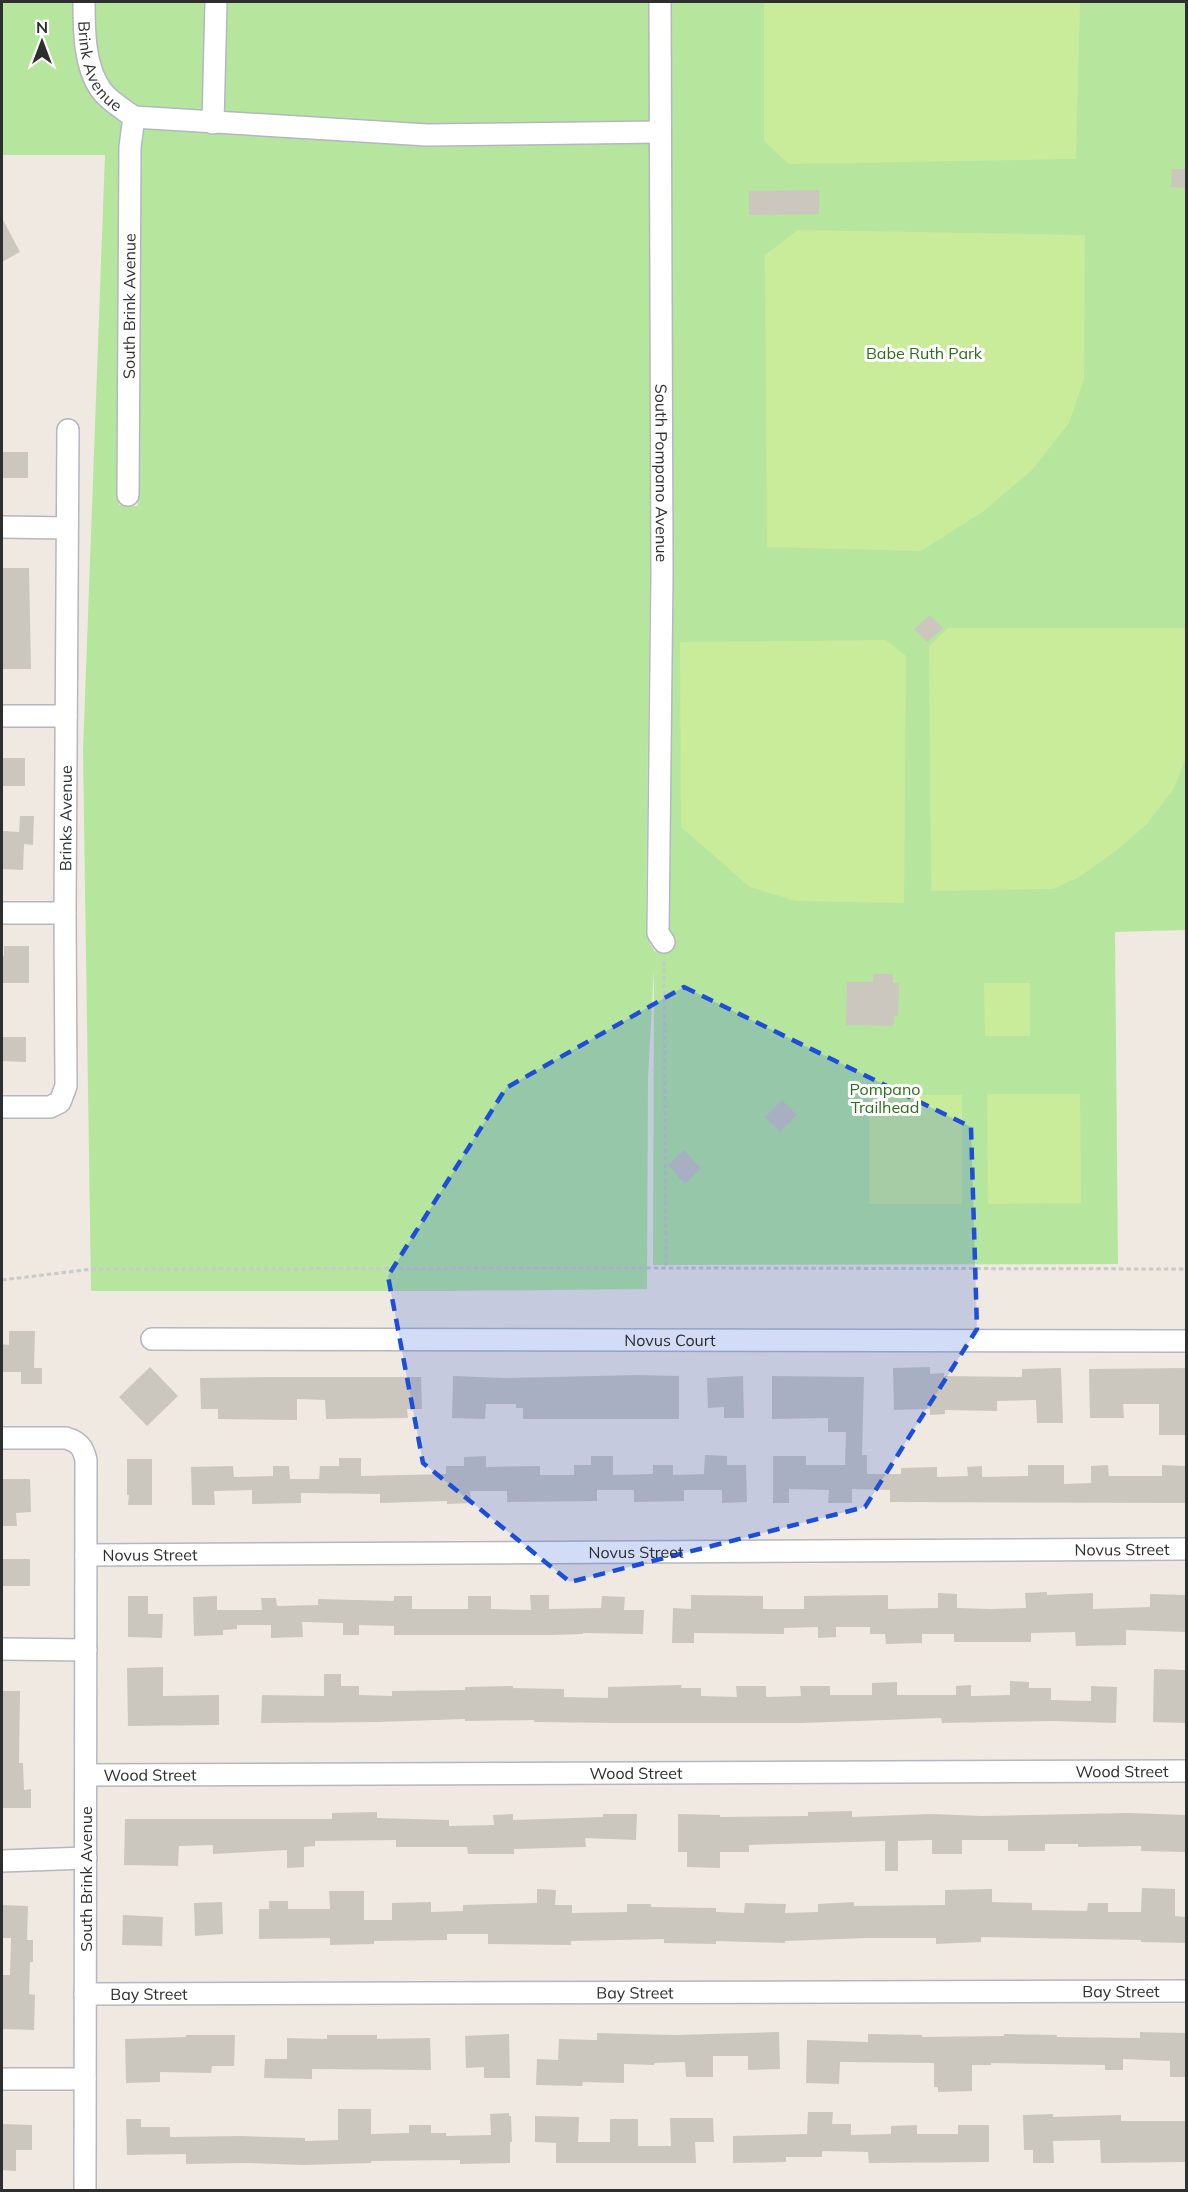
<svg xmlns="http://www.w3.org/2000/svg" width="1188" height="2192" viewBox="0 0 1188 2192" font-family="Mulish,sans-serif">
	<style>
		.green { fill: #b6e59e }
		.pitch { fill: #c9ec9a }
		.building { fill: #cbc7bf }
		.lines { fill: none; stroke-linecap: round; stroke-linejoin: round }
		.minor-casing { stroke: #b4b7c1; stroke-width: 24 }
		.path { stroke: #c9c9c9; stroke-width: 3; stroke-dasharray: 4.5 3; stroke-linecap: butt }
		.minor { stroke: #fff; stroke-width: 21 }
		.marked { fill: #1d4ed8; fill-opacity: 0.2; stroke: #1d4ed8; stroke-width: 4.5; stroke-dasharray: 12 8; stroke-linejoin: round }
		.labels { text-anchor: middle; stroke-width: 6; stroke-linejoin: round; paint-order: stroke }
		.street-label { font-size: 16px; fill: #2e2e2e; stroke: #fff }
		.park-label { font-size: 16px; fill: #2c6e1b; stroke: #fff }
	</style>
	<rect width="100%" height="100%" fill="#efe9e1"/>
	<path class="green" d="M2 2H74C75 33 74 72 95 98 103 108 114 115 124 123L121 147 119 505 138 506 140 148 143 121 148 114 145 112V108C137 107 132 102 125 97 93 73 94 38 93 2H650V571L646 914 648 939 655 952 658 933 662 574 660 2H1186V930L1115 932 1118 1264 653 1265 654 970 648 1078 647 1289 447 1291H91L83 751 105 155H2Z"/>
	<g class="pitch">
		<polygon points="764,2 1080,2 1076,159 789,164 764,141"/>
		<polygon points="798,230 1085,235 1084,379 1069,423 1032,470 984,511 921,551 767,547 765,255"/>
		<polygon points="948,628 1186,628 1186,758 1174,788 1147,824 1117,850 1079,877 1053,889 931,891 929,646"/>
		<polygon points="886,640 906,656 904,903 796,901 750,887 681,827 680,642"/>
		<polygon points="984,983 1030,983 1030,1036 985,1036"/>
		<polygon points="987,1094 1080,1094 1081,1203 988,1204"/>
		<rect x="869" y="1095" width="93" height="109"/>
	</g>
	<g class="building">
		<polygon points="1172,169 1186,169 1186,188 1171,187"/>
		<polygon points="819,190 819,214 749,215 749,191"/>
		<polygon points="2,218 20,252 2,262"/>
		<rect x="2" y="452" width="26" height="26"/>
		<polygon points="2,568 29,568 31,669 2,669"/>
		<polygon points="930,615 943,628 927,642 914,629"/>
		<rect x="2" y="758" width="23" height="28"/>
		<polygon points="20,816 34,816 33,845 24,844 23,870 2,869 2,831 19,832"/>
		<polygon points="4,946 29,946 29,983 2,983 2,956 4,956"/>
		<polygon points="873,974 893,974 893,983 899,983 898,1016 894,1016 893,1026 846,1025 847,982 873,982"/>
		<polygon points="2,1037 26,1037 26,1062 2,1061"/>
		<polygon points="782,1100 797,1115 780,1132 765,1117"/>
		<polygon points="684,1150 701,1169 685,1184 668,1165"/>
		<polygon points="9,1331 35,1331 34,1368 42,1368 42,1384 21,1384 21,1372 2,1372 2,1344 9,1345"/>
		<polygon points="150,1367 178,1396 147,1426 119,1397"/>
		<polygon points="930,1367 930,1374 944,1373 944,1376 1022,1377 1022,1369 1061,1368 1063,1423 1037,1423 1036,1400 997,1401 997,1411 945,1410 945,1414 930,1415 930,1409 894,1410 893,1368"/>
		<polygon points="1186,1368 1186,1435 1159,1435 1159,1404 1123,1404 1124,1418 1090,1418 1089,1369"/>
		<polygon points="637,1375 679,1376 679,1419 523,1419 523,1408 516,1408 516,1404 486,1404 485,1419 452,1418 453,1376 504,1378"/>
		<polygon points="743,1376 744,1418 724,1418 724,1407 708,1408 707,1378"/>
		<polygon points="772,1376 864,1377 862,1455 867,1455 867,1474 901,1474 901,1468 937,1467 937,1477 968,1476 967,1467 982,1466 982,1477 1028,1476 1028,1465 1064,1465 1064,1484 1091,1483 1091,1466 1108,1465 1109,1476 1162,1476 1162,1465 1186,1466 1186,1503 890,1502 890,1490 852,1489 852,1503 828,1503 829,1490 789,1489 789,1503 773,1503 773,1456 806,1456 806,1465 845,1465 846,1432 828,1432 828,1418 772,1419"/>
		<polygon points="265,1377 421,1377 422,1409 407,1409 408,1418 326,1419 325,1400 297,1399 297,1420 218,1419 218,1409 201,1409 200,1378"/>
		<polygon points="705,1455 727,1456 727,1465 746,1465 747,1502 722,1503 722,1490 684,1490 684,1501 634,1502 634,1490 597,1490 597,1501 507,1502 507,1491 470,1491 471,1503 447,1504 447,1501 380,1503 380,1494 301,1493 301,1503 252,1504 252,1490 214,1491 215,1505 192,1505 191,1467 233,1466 234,1477 273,1476 273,1466 289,1466 290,1479 319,1479 320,1466 339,1466 339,1458 361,1458 361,1476 446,1474 446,1466 464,1466 464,1457 486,1456 486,1467 540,1466 540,1475 574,1475 574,1465 591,1465 591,1456 613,1456 613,1475 653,1474 653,1465 673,1465 673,1475 704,1474"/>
		<polygon points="127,1459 152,1459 152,1505 128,1505 129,1495 127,1495"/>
		<polygon points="2,1479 30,1479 31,1512 16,1513 17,1526 2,1526"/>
		<rect x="2" y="1559" width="28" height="27"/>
		<polygon points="1047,1592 1047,1595 1093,1593 1093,1609 1150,1607 1150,1594 1186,1595 1186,1632 1126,1630 1126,1645 1076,1646 1075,1632 1031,1633 1031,1642 954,1642 954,1634 922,1634 922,1643 886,1644 885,1634 870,1634 870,1627 836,1627 836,1637 818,1638 818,1627 784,1628 784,1634 694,1633 694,1643 672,1643 673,1608 691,1609 691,1595 763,1596 763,1609 804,1609 804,1596 888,1595 888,1609 938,1608 938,1593 957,1594 957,1608 991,1609 1026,1608 1025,1593"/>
		<polygon points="530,1595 549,1595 549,1609 601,1608 602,1596 625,1597 624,1610 644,1610 643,1634 583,1633 583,1634 553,1635 394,1635 394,1626 359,1625 359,1635 343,1635 343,1623 302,1622 303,1637 271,1638 271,1625 237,1625 237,1629 223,1630 223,1635 194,1636 193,1597 217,1596 217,1610 262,1610 261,1598 276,1598 277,1606 318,1605 318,1599 394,1601 394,1596 412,1596 412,1609 468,1609 468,1596 491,1596 491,1609 531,1610"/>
		<polygon points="128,1596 148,1596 148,1614 163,1614 162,1638 128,1637"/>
		<polygon points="163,1667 163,1696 219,1695 219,1725 128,1726 127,1668"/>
		<polygon points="1154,1669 1186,1670 1186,1723 1153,1722"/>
		<polygon points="324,1674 341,1674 341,1686 359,1686 359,1695 392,1696 392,1691 465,1690 465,1687 513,1686 513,1688 564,1689 564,1697 608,1698 608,1687 682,1685 681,1688 701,1688 701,1696 737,1697 736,1686 766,1686 766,1697 801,1696 800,1686 830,1686 830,1695 872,1695 872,1683 897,1682 897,1695 956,1695 956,1686 971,1685 971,1696 1010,1695 1010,1681 1029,1682 1029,1688 1051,1688 1051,1700 1091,1701 1091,1686 1117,1687 1116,1723 1051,1721 942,1723 941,1718 801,1723 615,1723 534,1722 534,1720 465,1721 465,1719 378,1722 261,1723 262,1695 324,1696"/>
		<polygon points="2,1691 20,1691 19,1763 23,1763 24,1790 31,1789 31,1808 2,1808"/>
		<polygon points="852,1811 852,1817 932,1814 982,1816 1129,1813 1186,1815 1186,1852 1141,1851 1141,1846 1078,1847 1078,1844 1045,1844 1045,1851 1008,1851 1008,1840 962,1840 962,1854 932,1854 932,1840 898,1841 898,1871 885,1871 885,1841 749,1845 749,1852 720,1852 720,1868 687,1867 687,1852 678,1852 678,1814 720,1815 720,1817 808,1816 808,1812"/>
		<polygon points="377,1812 377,1818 449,1820 449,1826 494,1825 493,1815 513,1814 513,1820 603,1817 603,1814 637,1814 636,1840 585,1838 586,1847 514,1849 514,1854 468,1854 467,1847 396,1847 396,1840 315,1841 315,1846 304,1847 304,1867 287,1868 287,1850 213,1854 213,1845 179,1846 178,1866 124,1865 125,1819 332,1819 332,1813"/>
		<polygon points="1142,1888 1175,1889 1175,1916 1186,1917 1186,1943 1141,1942 1141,1940 981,1937 981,1942 936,1944 936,1938 868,1938 785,1941 785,1943 716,1941 716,1944 664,1943 664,1939 571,1941 571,1945 488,1944 488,1934 447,1934 447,1940 374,1941 374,1944 330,1945 330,1938 259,1939 259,1909 269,1909 269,1901 288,1901 288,1909 330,1909 329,1891 364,1891 364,1920 392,1920 392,1903 431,1902 431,1912 463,1911 463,1905 537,1903 537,1889 556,1890 555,1905 572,1905 572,1913 627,1912 627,1904 651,1904 651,1907 716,1908 716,1912 744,1913 745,1903 786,1904 785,1913 818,1912 818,1904 854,1902 854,1906 945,1905 945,1890 992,1889 992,1902 1032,1903 1032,1910 1087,1911 1088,1903 1108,1903 1108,1912 1141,1912"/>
		<polygon points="222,1902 223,1934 195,1936 194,1903"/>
		<polygon points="2,1905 28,1906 27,1940 33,1940 33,1962 30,1962 29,1994 35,1995 34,2030 2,2029 2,1975 10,1975 11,1938 2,1938"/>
		<polygon points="123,1915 163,1917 162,1946 122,1945"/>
		<polygon points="779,2032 780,2069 748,2070 748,2056 713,2056 713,2077 686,2077 685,2062 654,2063 654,2065 624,2064 624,2083 583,2082 582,2086 536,2085 537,2059 558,2060 559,2039 597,2040 597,2033 675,2035"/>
		<polygon points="1140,2032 1186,2033 1186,2077 1170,2077 1170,2061 1123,2059 1123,2070 1105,2070 1105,2065 991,2063 991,2065 972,2065 972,2091 938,2092 938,2087 934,2087 934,2063 840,2062 839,2084 806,2083 807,2040 868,2042 868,2034 922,2035 922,2037 1004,2036 1004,2034 1057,2035 1057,2037 1140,2038"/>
		<polygon points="509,2034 510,2078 484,2078 484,2067 466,2068 465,2036"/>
		<polygon points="186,2035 235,2035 234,2066 212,2066 211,2073 160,2072 160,2082 126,2083 125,2039 186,2037"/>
		<polygon points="327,2035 377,2035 377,2039 430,2038 431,2070 312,2069 312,2079 264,2078 265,2059 287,2059 287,2038 327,2039"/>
		<polygon points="338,2109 371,2109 371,2134 409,2133 409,2125 431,2125 431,2133 446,2133 446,2136 491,2135 490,2114 509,2113 509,2116 511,2116 512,2142 510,2142 510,2163 460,2164 460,2160 371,2161 371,2163 304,2165 245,2163 186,2164 186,2154 127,2155 126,2119 141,2119 141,2127 170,2127 170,2137 240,2136 305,2138 305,2141 338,2140"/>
		<polygon points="808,2112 833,2112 832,2124 851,2124 851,2135 891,2134 891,2126 917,2125 917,2134 958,2134 958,2125 989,2125 989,2162 869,2163 868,2152 822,2151 822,2157 786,2157 786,2162 733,2163 733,2136 807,2134"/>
		<polygon points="1053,2114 1053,2117 1121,2115 1121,2121 1186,2121 1186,2162 1101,2163 1100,2140 1053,2141 1054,2163 1033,2163 1033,2150 1024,2150 1023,2115"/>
		<polygon points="535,2116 579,2117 578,2142 610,2142 610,2119 638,2119 638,2146 671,2146 670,2118 713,2118 714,2142 695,2142 696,2163 556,2163 556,2143 535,2142"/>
		<polygon points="2,2124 32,2125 32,2150 16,2150 16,2171 2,2170"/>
	</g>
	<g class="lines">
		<g class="minor-casing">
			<g id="minor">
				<path id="s1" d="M84 2C84 30 84 66 101 90 109 101 123 109 134 117"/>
				<path id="s2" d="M660 2 662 574 658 933 664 942"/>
				<polyline points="134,117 427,135 660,132"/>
				<polyline points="213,123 216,2"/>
				<path id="s3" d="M128 495 130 147 134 117"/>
				<polyline points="2,527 67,528"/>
				<polyline points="2,716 66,716"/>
				<polyline points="2,913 65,913"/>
				<path id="s4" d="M2 1107H50L60 1102 66 1086 65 913 68 430"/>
				<path id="s5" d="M152 1339 1186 1341"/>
				<path d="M2 1438H66C79 1442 83 1447 86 1460L85 2190"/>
				<path id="s6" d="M86 1555 1186 1549"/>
				<polyline points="2,1649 86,1650"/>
				<path id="s7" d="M86 1775 1186 1771"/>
				<polyline points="2,1861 86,1858"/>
				<path id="s8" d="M85 1994 1186 1991"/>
				<polyline points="2,2079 85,2079"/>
			</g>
		</g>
		<g class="path">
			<polyline points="664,961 666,1267"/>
			<polyline points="2,1280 93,1269 666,1268 1186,1269"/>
		</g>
		<use href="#minor" class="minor"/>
	</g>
	<path class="marked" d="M684 987 971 1127 977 1329 865 1507 570 1582 423 1463 388 1276 506 1088Z"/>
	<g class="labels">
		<g class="street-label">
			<text dy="6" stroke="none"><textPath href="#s1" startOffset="68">Brink Avenue</textPath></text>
			<text dy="6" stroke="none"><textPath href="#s3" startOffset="189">South Brink Avenue</textPath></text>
			<text dy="6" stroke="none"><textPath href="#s2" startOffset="471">South Pompano Avenue</textPath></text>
			<text dy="6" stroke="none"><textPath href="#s4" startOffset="344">Brinks Avenue</textPath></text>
			<text dy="6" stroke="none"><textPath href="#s5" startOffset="518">Novus Court</textPath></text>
			<text dy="6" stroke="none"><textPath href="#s6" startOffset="1036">Novus Street</textPath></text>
			<text dy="6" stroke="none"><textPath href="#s6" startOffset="550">Novus Street</textPath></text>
			<text dy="6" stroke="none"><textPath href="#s6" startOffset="64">Novus Street</textPath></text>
			<text dy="6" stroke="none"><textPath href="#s7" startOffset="1036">Wood Street</textPath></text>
			<text dy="6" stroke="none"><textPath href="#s7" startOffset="550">Wood Street</textPath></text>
			<text dy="6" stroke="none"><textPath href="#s7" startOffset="64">Wood Street</textPath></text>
			<text transform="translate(86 1879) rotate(-90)" y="6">South Brink Avenue</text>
			<text dy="6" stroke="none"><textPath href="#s8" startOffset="1036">Bay Street</textPath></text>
			<text dy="6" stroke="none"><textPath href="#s8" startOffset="550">Bay Street</textPath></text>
			<text dy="6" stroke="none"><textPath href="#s8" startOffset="64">Bay Street</textPath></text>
		</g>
		<g class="park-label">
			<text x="924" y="359">Babe Ruth Park</text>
			<text x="885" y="1095">Pompano<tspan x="885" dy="18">Trailhead</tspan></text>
		</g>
	</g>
	<rect width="1188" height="2192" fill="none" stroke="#2e2e2e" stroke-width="6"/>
	<g transform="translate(42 42)" stroke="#ffffff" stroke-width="4.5" paint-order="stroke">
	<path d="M0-4.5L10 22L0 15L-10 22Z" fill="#2e2e2e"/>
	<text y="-9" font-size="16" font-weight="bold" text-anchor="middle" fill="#2e2e2e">N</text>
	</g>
</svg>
